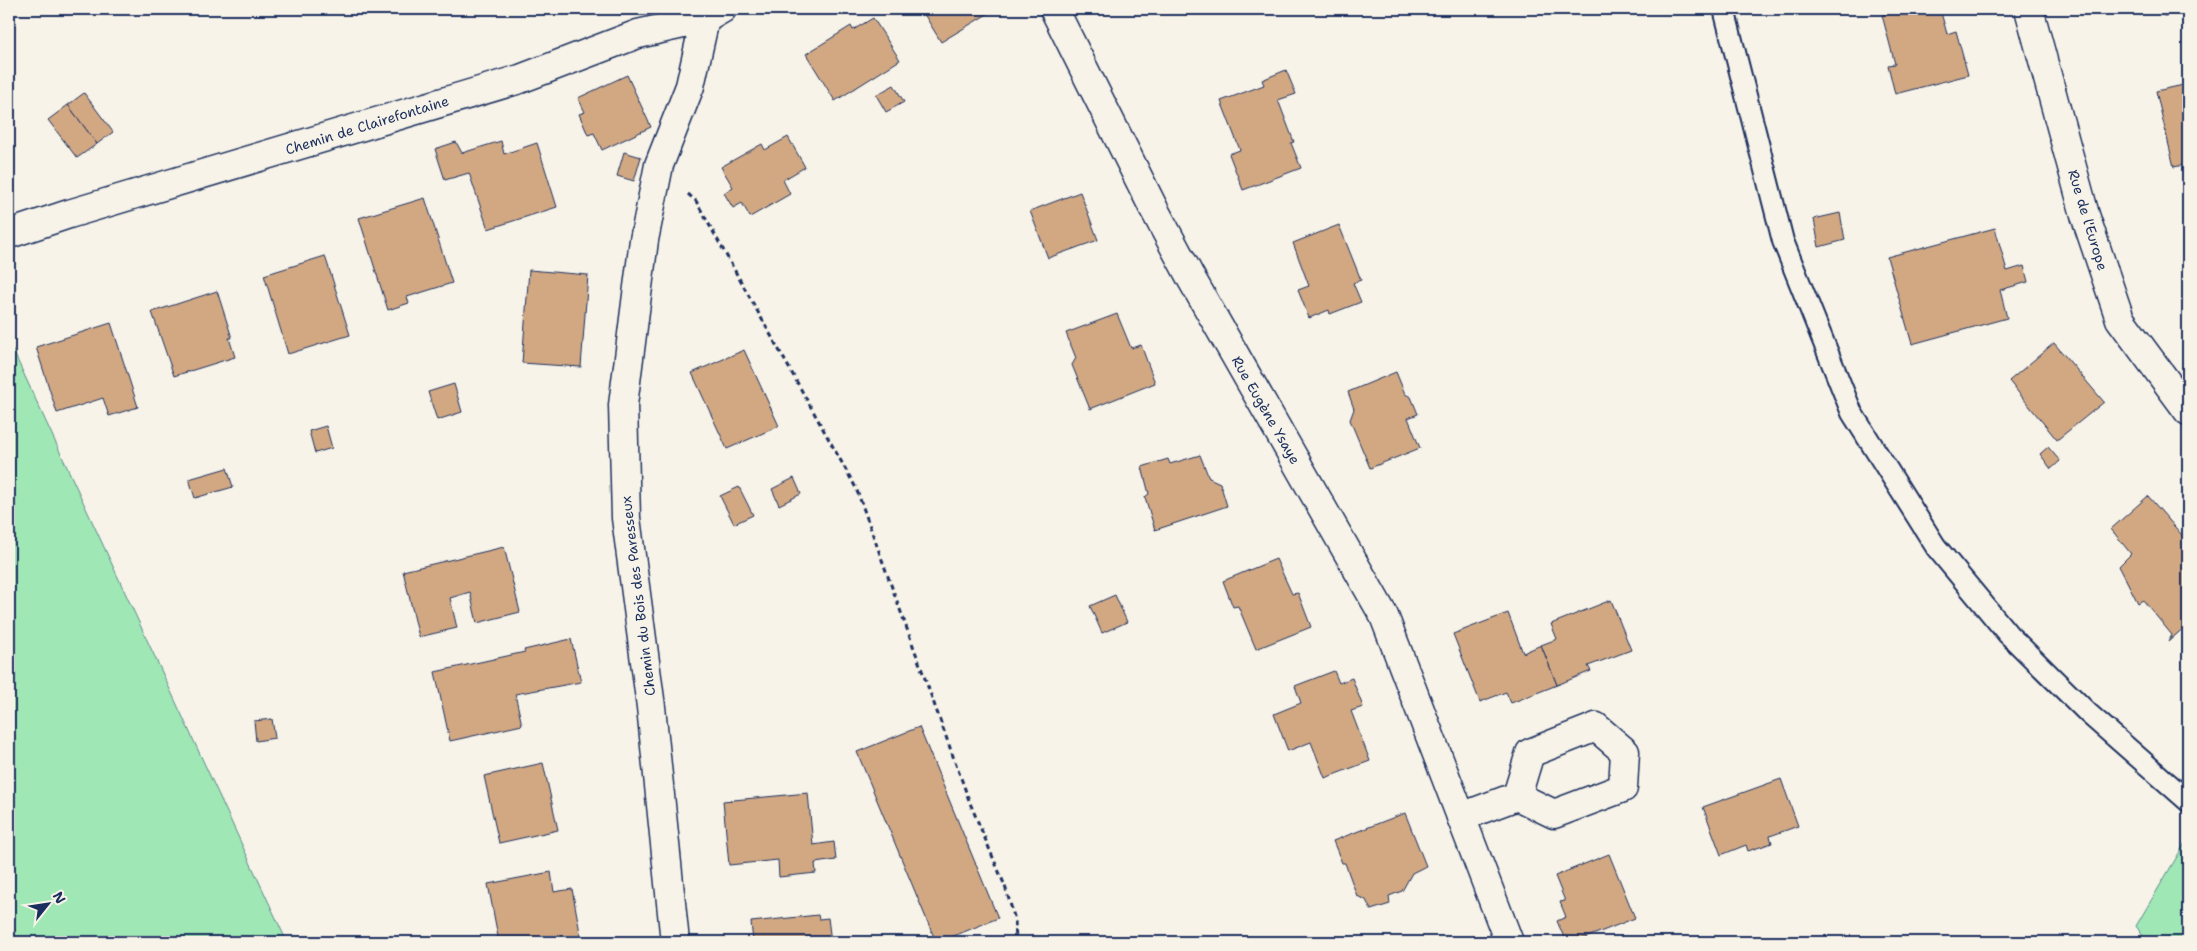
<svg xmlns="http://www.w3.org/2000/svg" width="2197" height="951" viewBox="0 0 2197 951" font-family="'Shantell Sans',sans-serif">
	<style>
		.green { fill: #9fe7b5; stroke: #5d8b8a }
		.building { fill: #d2a883; stroke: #1b2f5e }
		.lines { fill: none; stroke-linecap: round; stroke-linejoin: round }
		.lane-casing { stroke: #1b2f5e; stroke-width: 24 }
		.street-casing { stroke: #1b2f5e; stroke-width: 31 }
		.path { stroke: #1b2f5e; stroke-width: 3; stroke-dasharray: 5 4; stroke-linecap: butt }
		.lane { stroke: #f7f3e8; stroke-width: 20 }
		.street { stroke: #f7f3e8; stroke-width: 28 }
		.labels { text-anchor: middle; stroke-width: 4; stroke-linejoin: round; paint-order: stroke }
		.street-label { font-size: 14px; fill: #1b2f5e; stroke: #f7f3e8 }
	</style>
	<rect width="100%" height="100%" fill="#f7f3e8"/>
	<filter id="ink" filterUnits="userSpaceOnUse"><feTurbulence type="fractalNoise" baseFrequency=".02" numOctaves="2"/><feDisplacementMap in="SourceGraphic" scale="10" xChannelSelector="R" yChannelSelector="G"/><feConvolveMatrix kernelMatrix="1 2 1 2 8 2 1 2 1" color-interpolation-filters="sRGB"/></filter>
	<g filter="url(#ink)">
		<g class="green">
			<polygon points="9,342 287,942 9,942"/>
			<polygon points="2188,838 2188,942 2147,942 2136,926"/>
		</g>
		<g class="building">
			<polygon points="921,9 994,9 994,10 941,42"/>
			<polygon points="1905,9 1940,9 1947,34 1956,31 1968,75 1895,94 1888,65 1895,64 1882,15"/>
			<polygon points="2138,9 2188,9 2165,16 2152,12 2139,15"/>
			<polygon points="873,18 900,60 835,101 806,54 851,26 853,30"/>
			<polygon points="1286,70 1296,94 1278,100 1294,142 1291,143 1301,168 1243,190 1229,154 1240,150 1221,101 1264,85 1262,80"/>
			<polygon points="627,75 651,127 602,150 594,133 588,135 579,114 585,112 578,98"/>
			<polygon points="2188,84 2188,164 2174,167 2156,91"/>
			<polygon points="894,85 904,102 886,112 876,95"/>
			<polygon points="84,93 113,132 97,144 68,105"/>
			<polygon points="68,105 97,144 77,158 48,120"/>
			<polygon points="788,137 805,167 783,180 790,194 750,217 742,203 733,208 724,193 733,187 721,167 762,144 765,150"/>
			<polygon points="501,141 504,154 537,143 557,207 488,229 469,173 445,180 435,149 456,142 462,153"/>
			<polygon points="624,152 641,157 634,181 617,176"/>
			<polygon points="1080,192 1098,240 1048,258 1030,211"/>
			<polygon points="425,198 452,283 407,297 409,303 388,310 359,218"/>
			<polygon points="1840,213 1845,240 1819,247 1814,219"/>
			<polygon points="1339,225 1361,280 1353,283 1361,302 1330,314 1329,310 1309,318 1298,290 1309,286 1293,243"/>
			<polygon points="1995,228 2007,271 2024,266 2028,282 2000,290 2007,318 1912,344 1887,257"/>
			<polygon points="325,256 350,335 288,354 264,275"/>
			<polygon points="529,270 588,275 581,367 522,363"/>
			<polygon points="217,291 232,338 229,338 235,357 174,376 152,312"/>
			<polygon points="1117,314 1131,348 1141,345 1155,383 1090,409 1072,365 1076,358 1066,333"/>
			<polygon points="111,323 138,407 109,416 103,398 57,413 36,347"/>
			<polygon points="2054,343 2104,402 2057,440 2009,381"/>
			<polygon points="744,350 779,426 727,449 692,373"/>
			<polygon points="1396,372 1405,394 1411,397 1418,414 1408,418 1420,448 1370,468 1350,420 1354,409 1348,392"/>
			<polygon points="454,384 462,412 437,420 428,392"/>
			<polygon points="326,426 332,448 315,453 309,431"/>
			<polygon points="2048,447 2060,461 2051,469 2040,454"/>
			<polygon points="1200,455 1209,478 1220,483 1227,506 1155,530 1145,497 1149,494 1142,467 1168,459 1170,464"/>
			<polygon points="227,468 233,487 195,498 189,479"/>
			<polygon points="794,478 801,494 779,505 772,489"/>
			<polygon points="739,487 753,515 734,524 720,496"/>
			<polygon points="2148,496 2188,542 2188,624 2168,642 2172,635 2143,600 2138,603 2119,566 2131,554 2111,529"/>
			<polygon points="504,547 520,612 477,623 470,592 450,598 457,628 419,637 403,571"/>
			<polygon points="1276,559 1292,594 1298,593 1311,627 1256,649 1238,606 1233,607 1223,581"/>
			<polygon points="1115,595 1127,622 1102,633 1090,606"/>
			<polygon points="1611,600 1631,650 1588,666 1591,671 1557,685 1541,645 1557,639 1551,624"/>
			<polygon points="1508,613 1523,653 1541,645 1557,685 1511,703 1506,692 1480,702 1453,634"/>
			<polygon points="571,639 581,682 515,694 522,725 450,741 435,672 525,652 524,650"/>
			<polygon points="1334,671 1339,683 1352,678 1363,707 1351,711 1370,761 1325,778 1311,742 1288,751 1274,714 1301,703 1295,686"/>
			<polygon points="272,719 275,738 256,741 254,721"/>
			<polygon points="919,727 998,918 939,942 936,942 857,752"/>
			<polygon points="543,763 558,830 499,843 484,776"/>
			<polygon points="1781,779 1798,826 1770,836 1772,843 1748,851 1746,845 1721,855 1703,807"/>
			<polygon points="808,793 813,845 834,842 836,860 815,863 816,873 779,877 778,860 729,865 723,801"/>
			<polygon points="1405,813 1426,866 1412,873 1402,891 1389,896 1390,904 1371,910 1366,900 1357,896 1345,863 1342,863 1333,841"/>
			<polygon points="1609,854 1635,918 1575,942 1566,942 1557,921 1566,917 1560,902 1565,901 1555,876"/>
			<polygon points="551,872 554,892 572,889 581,938 557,942 499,942 488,884"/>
			<polygon points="818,915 819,919 828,918 831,942 753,942 751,922"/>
		</g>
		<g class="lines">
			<g class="lane-casing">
				<polyline id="lane" points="1724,9 1783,241 1852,413 1936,547 2008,634 2089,714 2188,801"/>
			</g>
			<g class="street-casing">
				<g id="street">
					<polyline points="1054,9 1154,209 1191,278 1384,616 1509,942"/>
					<polyline points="2029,9 2085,215 2120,319 2188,411"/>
					<polyline points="9,234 69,214 520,79 638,34 705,19 722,9"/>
					<polyline points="1461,817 1517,796 1554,814 1623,788 1625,752 1596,727 1530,753 1517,796"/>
					<polyline points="675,942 651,707 626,518 623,405 644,240 659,165 690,86 705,19"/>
				</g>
			</g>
			<polyline class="path" points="688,194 696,201 856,488 970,803 1005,886 1015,920 1016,942"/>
			<use href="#lane" class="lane"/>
			<use href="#street" class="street"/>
		</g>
	</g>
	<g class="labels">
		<g class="street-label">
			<text transform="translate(367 125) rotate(-17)" y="5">Chemin de Clairefontaine</text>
			<text transform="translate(2088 220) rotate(73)" y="5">Rue de l'Europe</text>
			<text transform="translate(1266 410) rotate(60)" y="5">Rue Eugène Ysaye</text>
			<text transform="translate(638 596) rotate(-97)" y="5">Chemin du Bois des Paresseux</text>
		</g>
	</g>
	<rect width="2197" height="951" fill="none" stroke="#f7f3e8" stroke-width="30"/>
	<rect x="15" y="15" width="2167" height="921" fill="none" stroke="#1b2f5e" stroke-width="2" filter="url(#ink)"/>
	<g transform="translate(48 904) rotate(60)" stroke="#f7f3e8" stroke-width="4" paint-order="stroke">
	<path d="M0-4L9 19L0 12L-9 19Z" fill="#1b2f5e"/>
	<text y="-8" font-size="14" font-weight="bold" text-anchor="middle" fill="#1b2f5e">N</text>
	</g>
</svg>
